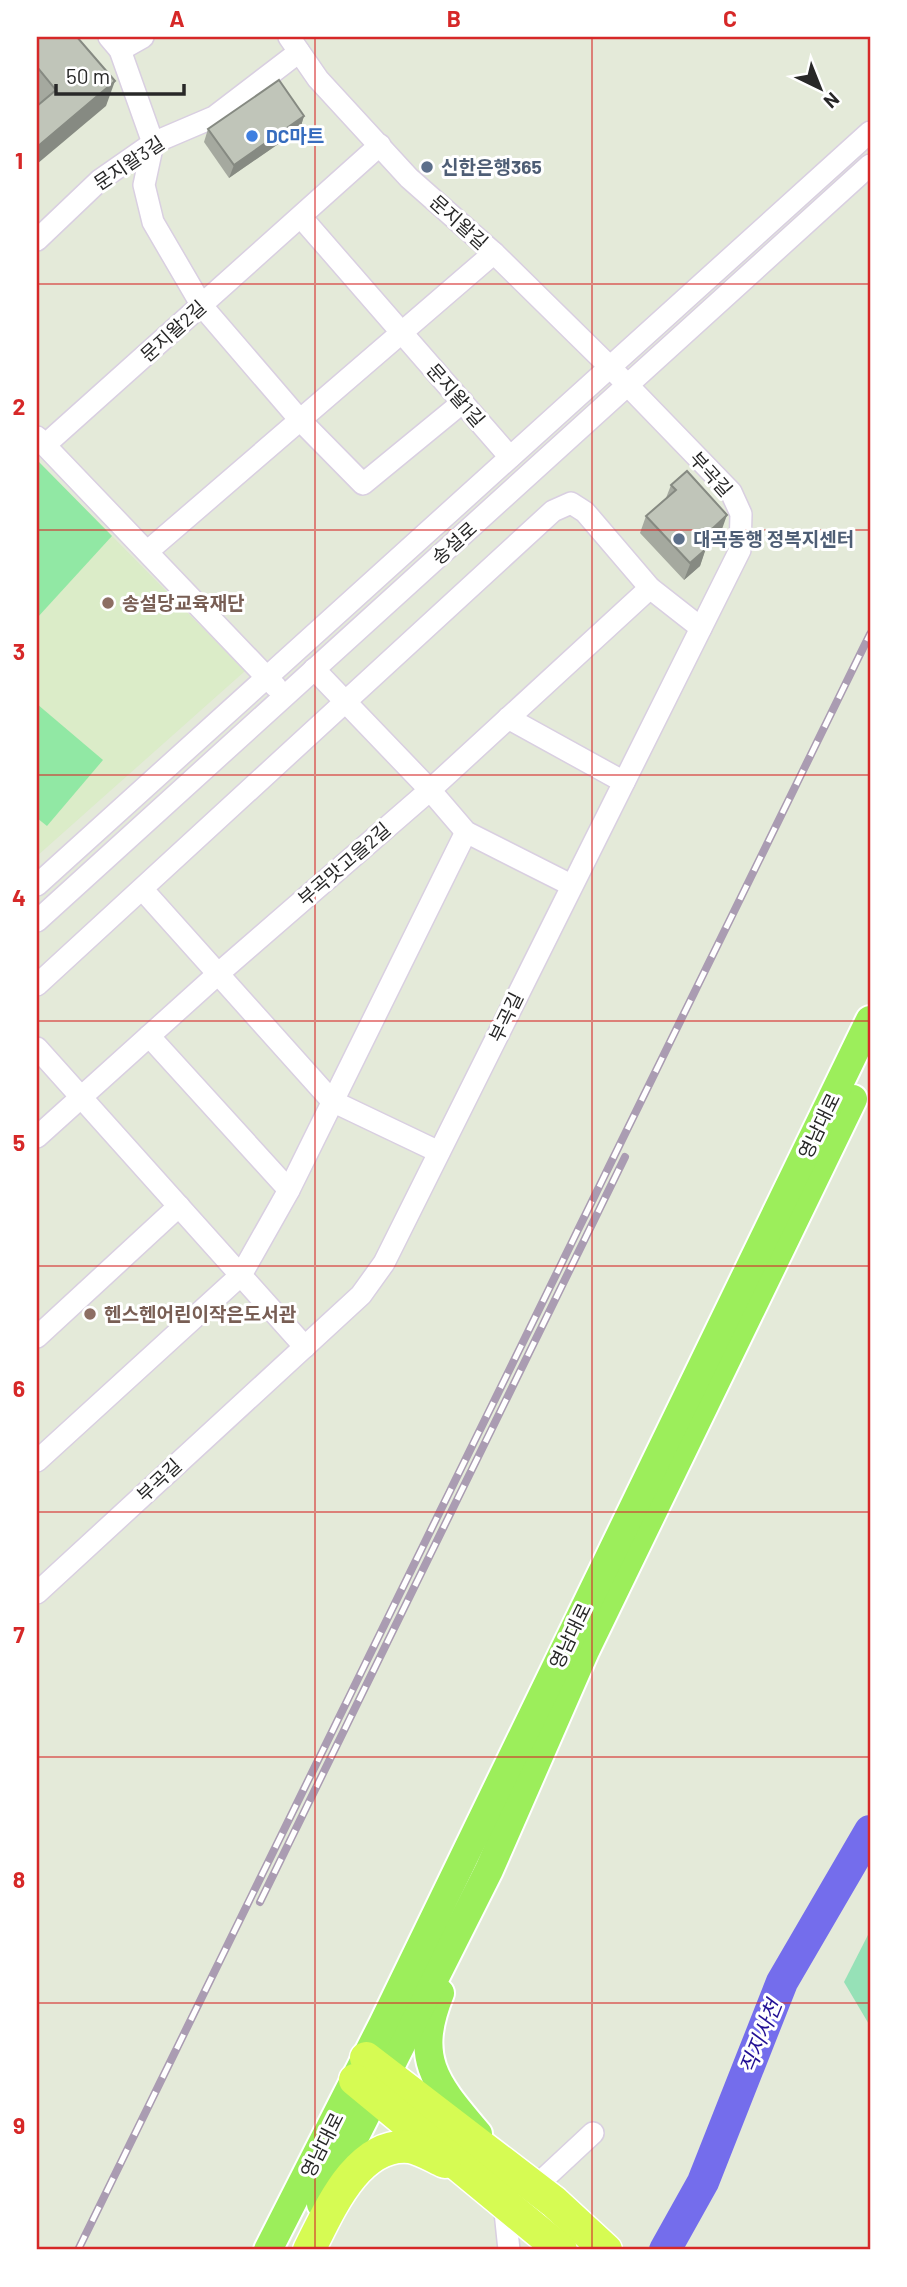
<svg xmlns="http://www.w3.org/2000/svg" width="907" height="2287" viewBox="0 0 907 2287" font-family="Barlow,'Noto Sans KR',sans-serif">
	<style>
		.education { fill: #dbecc8 }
		.green { fill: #96e1b7 }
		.pitch { fill: #91e8a4 }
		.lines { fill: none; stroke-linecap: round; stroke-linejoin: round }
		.river { stroke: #746dec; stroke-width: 32 }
		.minor-casing { stroke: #d9cfe1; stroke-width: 24 }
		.major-casing { stroke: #fff; stroke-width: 32 }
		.highway-casing { stroke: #fff; stroke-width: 35 }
		.minor { stroke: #fff; stroke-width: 21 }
		.major { stroke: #9cee5b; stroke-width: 28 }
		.highway { stroke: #d6fb53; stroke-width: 32 }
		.rail-casing { stroke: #aa9cb2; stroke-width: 8 }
		.rail { stroke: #fff; stroke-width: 5; stroke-dasharray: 16; stroke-linecap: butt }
		.wall { fill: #a5a99f }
		.shaded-wall { fill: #868a82 }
		.building { fill: #c0c5b9; stroke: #868a82; stroke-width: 2 }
		.grid { fill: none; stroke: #d62828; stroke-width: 2; stroke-opacity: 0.55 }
		.shop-dot { fill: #3f7fe0; stroke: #fff; stroke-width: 2.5 }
		.service-dot { fill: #5c6f8a; stroke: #fff; stroke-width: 2.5 }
		.education-dot { fill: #8d6e63; stroke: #fff; stroke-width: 2.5 }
		.labels { text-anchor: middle; stroke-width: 6; stroke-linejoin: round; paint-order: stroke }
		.shop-label { font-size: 19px; font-weight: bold; fill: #366cbe; stroke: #fff; text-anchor: start }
		.street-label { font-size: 19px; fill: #282828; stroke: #fff }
		.service-label { font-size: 19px; font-weight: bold; fill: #4e5e75; stroke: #fff; text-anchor: start }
		.education-label { font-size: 19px; font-weight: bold; fill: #785e54; stroke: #fff; text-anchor: start }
		.water-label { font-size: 21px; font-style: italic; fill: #210f94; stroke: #fff }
		.neatline { fill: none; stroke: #d62828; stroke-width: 2.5 }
		.grid-label { font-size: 23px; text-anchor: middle; font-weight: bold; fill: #d62828 }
	</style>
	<rect width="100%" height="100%" fill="#e4ead9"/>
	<polygon class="education" points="37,460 245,671 37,856"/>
	<polygon class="green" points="870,1931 870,2026 844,1982"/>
	<g class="pitch">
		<polygon points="37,460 112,536 37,618"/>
		<polygon points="37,704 103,760 47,826 37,818"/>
	</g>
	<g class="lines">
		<polyline class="river" points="665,2250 703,2182 782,1982 870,1831"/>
		<g class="minor-casing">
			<g id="minor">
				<polyline points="109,37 120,50 153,143 144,185 153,222 202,306 300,420 363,484 463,402"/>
				<polyline points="120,50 143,37"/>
				<polyline points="301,217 510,457"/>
				<polyline points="37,240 100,180 153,143 214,117 299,52"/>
				<polyline points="37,437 276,687"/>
				<polyline points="45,445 380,145"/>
				<polyline points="148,551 494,253"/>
				<polyline points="314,669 430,790 466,832 571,885"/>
				<polyline points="508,718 624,782"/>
				<polyline points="37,885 870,132"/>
				<polyline points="143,890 332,1101 439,1152"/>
				<polyline points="37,921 870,165"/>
				<polyline points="37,985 553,511 571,503 585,512 650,588 701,628"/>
				<polyline points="149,1036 289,1190"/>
				<polyline points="37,1048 305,1347"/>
				<polyline points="37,1137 219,973 430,790 650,588"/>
				<polyline points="37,1337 179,1206"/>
				<polyline points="37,1461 241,1275 289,1190 466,832"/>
				<polyline points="37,1593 361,1295 384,1263 740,550 741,514 731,492 611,368 494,253 409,178 318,79 289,37"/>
				<polyline points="535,2187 593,2133"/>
				<polyline points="504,2202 509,2250"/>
			</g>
		</g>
		<g class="major-casing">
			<g id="major">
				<path d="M440 1993C413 2060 436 2084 478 2134"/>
				<polyline points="321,2204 489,1870 585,1651 853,1099"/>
				<polyline points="268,2250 383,2024 870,1020"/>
			</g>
		</g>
		<g class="highway-casing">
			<g id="highway">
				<polyline points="366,2058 554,2202 606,2250"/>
				<polyline points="355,2080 561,2250"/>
				<path d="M309 2250C328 2213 357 2141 410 2147 421 2149 434 2157 445 2162"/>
			</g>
		</g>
		<use href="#minor" class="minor"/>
		<use href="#major" class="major"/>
		<use href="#highway" class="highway"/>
		<g class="rail-casing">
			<g id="rail">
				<polyline points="260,1902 625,1157"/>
				<polyline points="78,2250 870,634"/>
			</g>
		</g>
		<use href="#rail" class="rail"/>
	</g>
	<g class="wall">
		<polygon points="37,37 106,106 39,104 37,102"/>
		<polygon points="304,116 300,129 229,178 204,142 208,129"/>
		<polygon points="671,485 721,532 707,545 700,566 684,580 640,533 646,516 666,498"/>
	</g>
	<g class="shaded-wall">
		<polygon points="115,81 106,106 37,164 37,147"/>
		<polygon points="304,116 300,129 229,178 234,165"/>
		<polygon points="727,515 721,532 707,545 700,566 684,580 699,541"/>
	</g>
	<g class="building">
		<polygon points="37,37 77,37 115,81 37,147 37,106 56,90 37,67"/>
		<polygon points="279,80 304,116 234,165 208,129"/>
		<polygon points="687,471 727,515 712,529 710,536 699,541 706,549 690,563 646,516 676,490 671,485"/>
	</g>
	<path class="grid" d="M315 37V2250M592 37V2250M37 284H870M37 530H870M37 775H870M37 1021H870M37 1266H870M37 1512H870M37 1757H870M37 2003H870"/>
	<circle class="shop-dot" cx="252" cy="136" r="7"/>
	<g class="service-dot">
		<circle cx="427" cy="167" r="7"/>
		<circle cx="679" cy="539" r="7"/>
	</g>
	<g class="education-dot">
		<circle cx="108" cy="603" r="7"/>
		<circle cx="90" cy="1314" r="7"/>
	</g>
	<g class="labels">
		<g class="shop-label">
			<text x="266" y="143">DC마트</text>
		</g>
		<g class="street-label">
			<text transform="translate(129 163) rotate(-34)" y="7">문지왈3길</text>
			<text transform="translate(459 222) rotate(42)" y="7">문지왈길</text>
			<text transform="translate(173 331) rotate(-42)" y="7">문지왈2길</text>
			<text transform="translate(456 395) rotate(49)" y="7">문지왈1길</text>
			<text transform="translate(711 474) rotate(48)" y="7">부곡길</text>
			<text transform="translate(454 543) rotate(-42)" y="7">송설로</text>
			<text transform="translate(344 864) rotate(-41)" y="7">부곡맛고을2길</text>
			<text transform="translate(506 1017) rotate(-64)" y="7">부곡길</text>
			<text transform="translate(819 1126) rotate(-64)" y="7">영남대로</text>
			<text transform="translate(159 1480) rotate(-43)" y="7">부곡길</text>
			<text transform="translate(570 1636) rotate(-64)" y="7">영남대로</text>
			<text transform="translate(322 2145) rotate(-63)" y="7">영남대로</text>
		</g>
		<g class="service-label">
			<text x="441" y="174">신한은행365</text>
			<text x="693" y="546">대곡동행 정복지센터</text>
		</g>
		<g class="education-label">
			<text x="122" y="610">송설당교육재단</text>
			<text x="104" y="1321">헨스헨어린이작은도서관</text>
		</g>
		<g class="water-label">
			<text transform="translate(761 2037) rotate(-68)" y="7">직지사천</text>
		</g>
	</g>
	<rect width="907" height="2287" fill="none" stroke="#ffffff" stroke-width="77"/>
	<g transform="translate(820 88) rotate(137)" stroke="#ffffff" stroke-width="5" paint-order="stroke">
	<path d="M0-5L12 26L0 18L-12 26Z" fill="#282828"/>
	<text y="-10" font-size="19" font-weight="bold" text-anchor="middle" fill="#282828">N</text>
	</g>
	<path d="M56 84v10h128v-10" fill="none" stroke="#282828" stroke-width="3.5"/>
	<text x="66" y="84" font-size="21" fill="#282828" stroke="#ffffff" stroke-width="5" paint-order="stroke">50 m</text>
	<rect x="38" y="38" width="831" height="2210" class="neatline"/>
	<g class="grid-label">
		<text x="177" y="27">A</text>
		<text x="454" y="27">B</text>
		<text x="730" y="27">C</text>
		<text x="19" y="169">1</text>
		<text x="19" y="415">2</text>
		<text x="19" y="660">3</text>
		<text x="19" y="906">4</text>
		<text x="19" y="1151">5</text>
		<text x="19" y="1397">6</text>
		<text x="19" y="1643">7</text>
		<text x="19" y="1888">8</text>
		<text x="19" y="2134">9</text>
	</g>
</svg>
